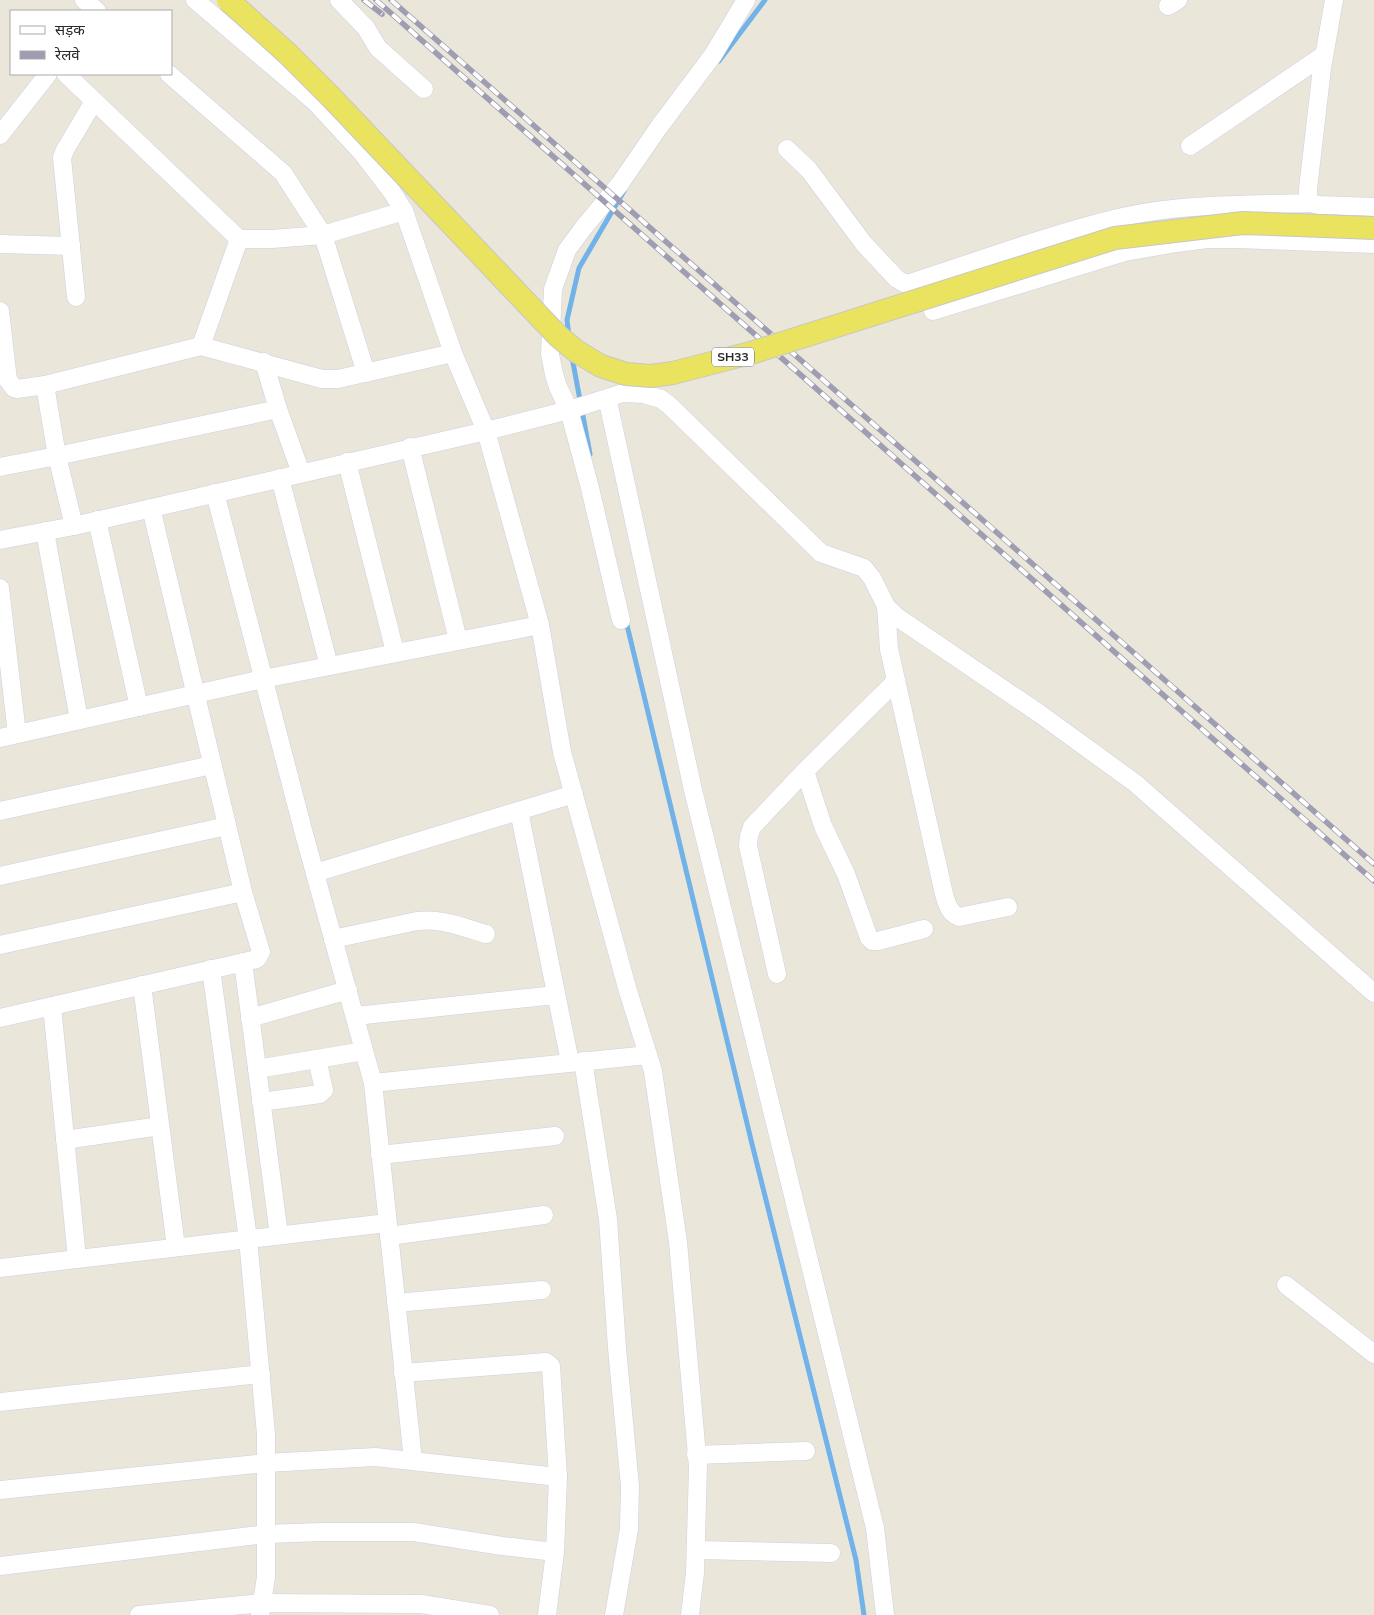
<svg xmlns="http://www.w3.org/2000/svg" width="1374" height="1615" viewBox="0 0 1374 1615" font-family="Mulish,'Noto Sans Devanagari',sans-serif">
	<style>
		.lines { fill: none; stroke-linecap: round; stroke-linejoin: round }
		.stream { stroke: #71b2e8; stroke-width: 5 }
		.minor-casing { stroke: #cfcfe0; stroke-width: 19 }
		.minor { stroke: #fff; stroke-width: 18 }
		.rail-casing { stroke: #9e9db2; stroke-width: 5.5 }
		.rail { stroke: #fff; stroke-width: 4; stroke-dasharray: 11; stroke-linecap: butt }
		.major-bridge-casing { stroke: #c7c7c7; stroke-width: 24; stroke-linecap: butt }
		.major-bridge { stroke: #e9e360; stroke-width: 22 }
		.labels { text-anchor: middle; stroke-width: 4; stroke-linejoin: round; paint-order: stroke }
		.shield { fill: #fff; stroke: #686868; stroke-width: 1 }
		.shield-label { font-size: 12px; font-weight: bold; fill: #282828 }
	</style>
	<rect width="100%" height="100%" fill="#eae6da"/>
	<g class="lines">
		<g class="stream">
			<polyline points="719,61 765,0"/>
			<polyline points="569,336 567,320 579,268 624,191"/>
			<polyline points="572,357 590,454"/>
			<polyline points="626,621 752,1144 856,1560 864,1615"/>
		</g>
		<g class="minor-casing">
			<g id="minor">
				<polyline points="84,0 97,11"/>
				<polyline points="195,0 315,102 363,154 392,192 404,211 453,353 486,431 540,625 562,752 628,991 653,1071 678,1242 698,1467 695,1573 690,1615"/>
				<polyline points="339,0 366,28 378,48 424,89"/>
				<polyline points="1334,0 1322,68 1308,189 1308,198 1311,203 1319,205 1374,207"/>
				<polyline points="1168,6 1178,0"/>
				<polyline points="66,74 239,239 272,239 323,235 404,211"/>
				<polyline points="169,74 283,173 323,235 366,373"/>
				<polyline points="0,135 48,74"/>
				<polyline points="1190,146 1324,55"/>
				<path d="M787 149 809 170 864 244 897 279 904 283H910C979 261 1048 235 1118 218 1181 203 1247 205 1311 203"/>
				<polyline points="0,244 71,246"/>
				<polyline points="76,297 62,158 65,150 94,101"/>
				<polyline points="0,311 8,380 14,388 17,389 45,385 201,346 322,379 338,379 453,353"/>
				<polyline points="933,311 1125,252 1176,243 1207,239 1235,239 1374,244"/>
				<polyline points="201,346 239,239"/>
				<polyline points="45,385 57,456 74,526"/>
				<polyline points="606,399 608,402 693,790 875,1528 885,1615"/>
				<polyline points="278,409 301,473"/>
				<polyline points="410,447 458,640"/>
				<polyline points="347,462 395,652"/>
				<polyline points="0,467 57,456 278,409 264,362"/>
				<polyline points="280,478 329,666"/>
				<polyline points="215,493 303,830 373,1083 413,1460"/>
				<polyline points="97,520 139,707"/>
				<polyline points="45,531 79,720"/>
				<polyline points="0,540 74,526 486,431 569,410 623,393 644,394 661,399 669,405 821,553 864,568 872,578 886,606 897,617 1040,714 1135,783 1374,993"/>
				<polyline points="0,588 17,734"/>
				<path d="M886 606 889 649 944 894C947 904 949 913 959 917L1008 907"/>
				<polyline points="621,620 590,488 569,410 558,387 554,374 550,354 553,289 567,250 584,227 619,185 659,127 713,55 746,0"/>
				<polyline points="0,738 263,679 540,625"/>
				<polyline points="805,771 823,826 846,874 869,938 872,941 878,941 924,929"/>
				<polyline points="0,811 212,765"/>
				<polyline points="519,811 570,1062"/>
				<polyline points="315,873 574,794"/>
				<polyline points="0,876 227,826"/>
				<path d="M333 939 417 921C442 918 462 927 486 934"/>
				<polyline points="0,945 243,892"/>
				<polyline points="243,962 279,1235"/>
				<polyline points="211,969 248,1239 266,1434 266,1577 260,1615"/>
				<polyline points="777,974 748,846 749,836 752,827 805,771 896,681"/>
				<polyline points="142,985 176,1247"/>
				<polyline points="52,1006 77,1259"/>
				<polyline points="355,1016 556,995"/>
				<polyline points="0,1018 257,959 261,952 243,892 151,508"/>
				<polyline points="250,1018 348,990"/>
				<polyline points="583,1061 608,1219 617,1348 630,1486 629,1529 614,1615"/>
				<polyline points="257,1069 364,1051"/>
				<polyline points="373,1083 648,1055"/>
				<polyline points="261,1102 320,1094 324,1090 317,1059"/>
				<polyline points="65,1140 160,1126"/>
				<polyline points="380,1155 555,1136"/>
				<polyline points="389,1236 544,1215"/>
				<polyline points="0,1268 387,1223"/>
				<polyline points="1286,1285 1374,1354"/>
				<polyline points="396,1303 542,1290"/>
				<polyline points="403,1373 546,1362 551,1366 558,1477 555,1552 547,1615"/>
				<polyline points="0,1402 261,1374"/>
				<polyline points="696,1455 806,1451"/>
				<polyline points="0,1490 266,1463 375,1457 558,1477"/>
				<polyline points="696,1550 831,1553"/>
				<polyline points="0,1566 266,1534 321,1532 414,1532 502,1546 555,1552"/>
				<polyline points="139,1615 262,1603 421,1604 490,1615"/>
			</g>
		</g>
		<use href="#minor" class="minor"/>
		<g class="rail-casing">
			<g id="rail">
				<polyline points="364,0 382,14"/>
				<polyline points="376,0 1374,881"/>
				<polyline points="391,0 1374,864"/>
			</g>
		</g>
		<use href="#rail" class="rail"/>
		<g class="major-bridge-casing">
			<polyline id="major-bridge" points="228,0 288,54 330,96 558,336 576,351 601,366 626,374 651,376 673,373 754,352 1115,238 1243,223 1374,228"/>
		</g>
		<use href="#major-bridge" class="major-bridge"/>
	</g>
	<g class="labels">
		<rect class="shield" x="712" y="347.5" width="42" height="19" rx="4"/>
		<g class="shield-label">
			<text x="733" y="361">SH33</text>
		</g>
	</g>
	<rect x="10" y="10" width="162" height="65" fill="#ffffff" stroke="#a9a9a9"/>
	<rect x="20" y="26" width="25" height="8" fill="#ffffff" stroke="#a9a9a9"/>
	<text x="55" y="35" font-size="15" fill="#282828">सड़क</text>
	<rect x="20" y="51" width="25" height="8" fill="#9e9db2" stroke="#a9a9a9"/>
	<text x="55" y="60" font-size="15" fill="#282828">रेलवे</text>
</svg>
